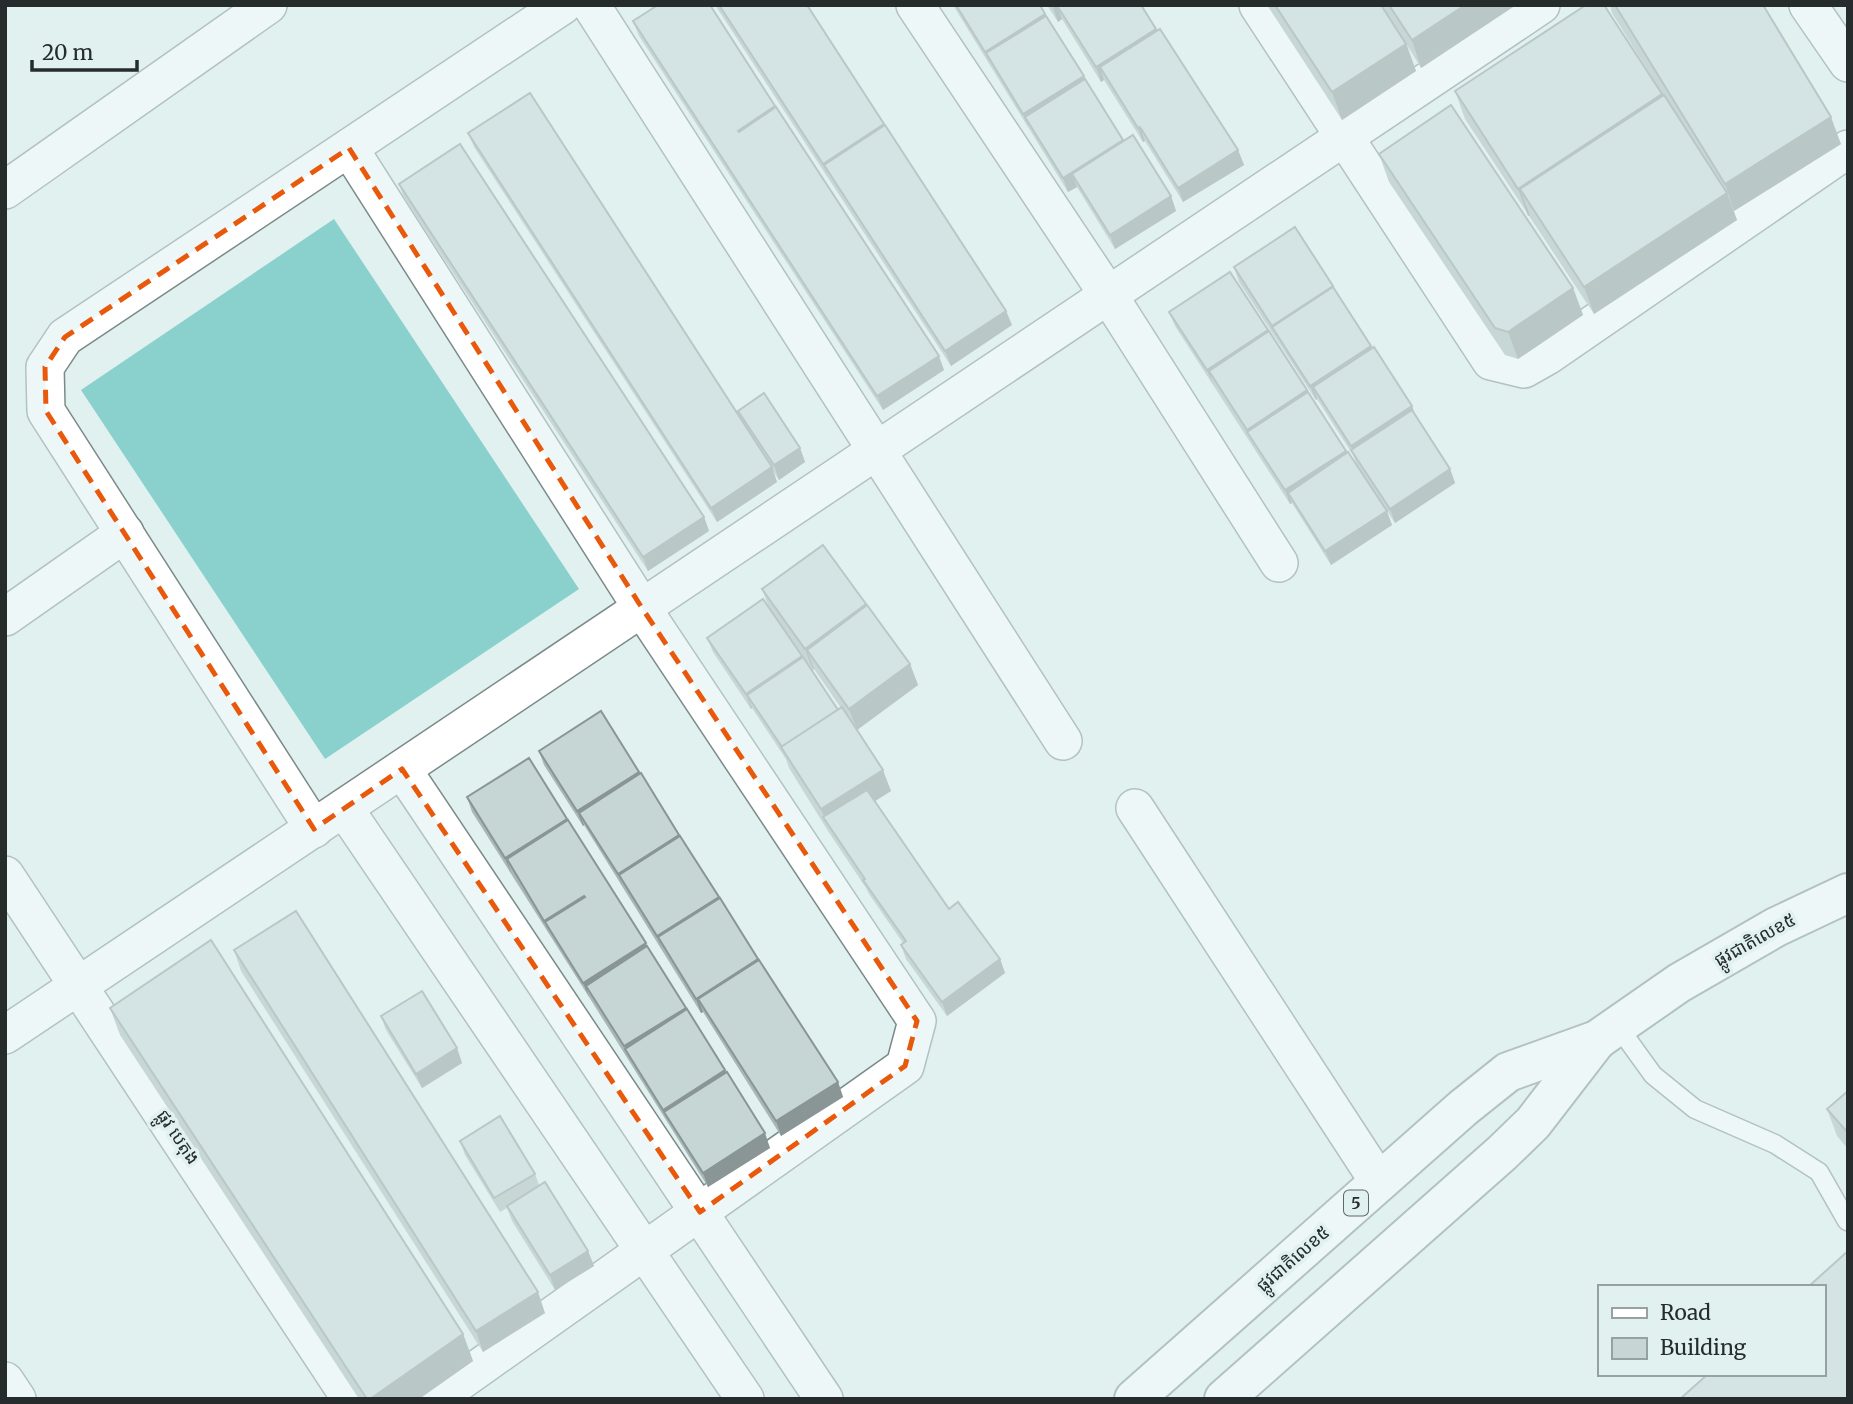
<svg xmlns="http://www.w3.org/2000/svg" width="1853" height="1404" viewBox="0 0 1853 1404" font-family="Merriweather,'Noto Sans Khmer',serif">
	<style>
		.garden { fill: #8ad0cd }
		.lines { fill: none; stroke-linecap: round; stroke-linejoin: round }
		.service-casing { stroke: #7b8a89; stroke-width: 21 }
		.minor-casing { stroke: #7b8a89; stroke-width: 40 }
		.trunk-casing { stroke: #7b8a89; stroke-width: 42 }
		.service { stroke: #fff; stroke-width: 18 }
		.minor { stroke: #fff; stroke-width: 37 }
		.trunk { stroke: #fff; stroke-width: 38 }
		.wall { fill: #a9b8b7; fill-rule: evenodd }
		.shaded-wall { fill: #8a9695 }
		.building { fill: #c5d6d5; stroke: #8a9695; stroke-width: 2 }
		.marked { fill: none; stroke: #e8590c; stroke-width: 5; stroke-dasharray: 14 9; stroke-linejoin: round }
		.labels { text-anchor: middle; stroke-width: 7; stroke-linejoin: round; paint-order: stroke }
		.shield { fill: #e0f1f0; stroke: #5e6767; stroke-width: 2 }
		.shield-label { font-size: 16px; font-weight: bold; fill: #262c2c }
		.street-label { font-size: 18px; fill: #262c2c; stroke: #e0f1f0 }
	</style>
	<rect width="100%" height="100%" fill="#e0f1f0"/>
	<polygon class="garden" points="334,219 579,589 325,759 81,390"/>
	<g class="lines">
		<g class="service-casing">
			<polyline id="service" points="1617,1025 1653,1075 1695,1109 1775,1144 1819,1172 1847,1221"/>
		</g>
		<g class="minor-casing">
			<g id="minor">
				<polyline points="591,5 1063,741"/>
				<polyline points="915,5 1109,296 1279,563"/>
				<polyline points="1258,5 1491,361 1524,369 1547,356 1848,149"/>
				<polyline points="1808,5 1848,63"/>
				<polyline points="349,148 642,608 917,1021 905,1066 435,1399"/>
				<polyline points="5,190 268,5"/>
				<polyline points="5,617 125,533"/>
				<polyline points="402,769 824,1399"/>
				<polyline points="344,808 745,1399"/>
				<polyline points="1135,808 1379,1182"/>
				<polyline points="314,829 46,411 45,367 65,337 563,5"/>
				<polyline points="5,875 351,1399"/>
				<polyline points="5,1035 1541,5"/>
				<polyline points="5,1381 17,1399"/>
			</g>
		</g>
		<g class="trunk-casing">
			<g id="trunk">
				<polyline points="1134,1399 1463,1108 1508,1072 1597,1040 1679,983 1776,927 1848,893"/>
				<polyline points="1224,1399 1502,1153 1533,1123 1597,1040"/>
			</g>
		</g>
		<use href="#service" class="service"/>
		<use href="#minor" class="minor"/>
		<use href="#trunk" class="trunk"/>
	</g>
	<g class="wall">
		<polygon points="715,5 807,5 1006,311 1012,325 951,366"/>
		<polygon points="953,5 1040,5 1124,141 1171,196 1176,211 1115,249 1077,187 1068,192"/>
		<polygon points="1047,5 1141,5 1157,31 1238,150 1244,165 1183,202 1145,141 1143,142 1104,80 1101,82 1062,19 1058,22"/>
		<polygon points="1267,5 1516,5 1421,68 1407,45 1416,71 1342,120"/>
		<polygon points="1610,5 1763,5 1841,144 1734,211 1733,209 1737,220 1594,314 1465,119 1455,91 1663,96 1663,95 1612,13"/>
		<polygon points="633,21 775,106 944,370 883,410 639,36"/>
		<polygon points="468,133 741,419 738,411 800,448 805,462 779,480 773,471 777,482 717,522 474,147"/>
		<polygon points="1379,154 1573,288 1583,315 1518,359 1505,355 1389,182"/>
		<polygon points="399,184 704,517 709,531 648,571 404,198"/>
		<polygon points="1234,267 1334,288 1372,348 1412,406 1415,415 1450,469 1455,483 1395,523 1357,465 1353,455 1317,399 1316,400 1239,282"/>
		<polygon points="1169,312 1268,330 1307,390 1392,525 1331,565 1292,503 1290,504 1175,326"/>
		<path d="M762 589 867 606 910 664 918 685 857 730 891 791 875 801 949 909 1000 959 1005 973 947 1016 906 959 901 945 903 943 869 894 866 888 828 831 789 768 786 759 752 708 751 709 713 652 707 638 769 608ZM786 633 813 670 814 669 841 708 838 710Z"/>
		<polygon points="539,751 639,772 758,961 838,1082 843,1097 781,1136 703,1012 701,1013 584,825 583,826 544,765"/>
		<polygon points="467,797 568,821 725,1070 770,1148 708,1187 589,997 472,812"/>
		<polygon points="234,950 545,1313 483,1352 241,971"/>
		<polygon points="110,1008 463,1334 473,1361 419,1399 359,1399 120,1035"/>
		<polygon points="381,1016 457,1048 462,1063 422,1088 386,1030"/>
		<polygon points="1848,1091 1848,1149 1837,1136 1827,1109"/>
		<polygon points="460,1141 535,1174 539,1185 588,1251 594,1266 555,1290 512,1221 507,1208 500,1212 465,1155"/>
	</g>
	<g class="shaded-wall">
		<polygon points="1057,5 1085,5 1058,7 1062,19 1058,22 1053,8"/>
		<polygon points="1465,5 1516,5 1421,68 1412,40"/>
		<polygon points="1045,14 1050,28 986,53 990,66 985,52"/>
		<polygon points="1156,29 1161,44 1100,67 1104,80 1101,82 1096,67"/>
		<polygon points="1406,44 1416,71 1342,120 1332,92"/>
		<polygon points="1084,76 1089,91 1025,117 1028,128 1023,114"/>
		<polygon points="1662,94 1672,122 1520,189 1530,215 1528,216 1518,189"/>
		<polygon points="775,106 780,120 743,145 738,131"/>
		<polygon points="1831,117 1841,144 1734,211 1725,184"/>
		<polygon points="884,124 889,138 824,165 828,178 823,164"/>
		<polygon points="1140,127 1145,141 1143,142 1138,128"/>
		<polygon points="1123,140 1128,154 1072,174 1077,187 1068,192 1063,178"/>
		<polygon points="1238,150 1244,165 1183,202 1178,188"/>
		<polygon points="1727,193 1737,220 1594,314 1584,287"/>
		<polygon points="1171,196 1176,211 1115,249 1110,235"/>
		<polygon points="1333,286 1338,300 1273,328 1272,326"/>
		<polygon points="1573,288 1583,315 1518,359 1508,332"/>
		<polygon points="1006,311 1012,325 951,366 945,351"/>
		<polygon points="1268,330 1273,344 1209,371 1213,385 1207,370"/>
		<polygon points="1371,346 1376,360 1313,387 1317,399 1316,400 1310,386"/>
		<polygon points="939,356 944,370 883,410 877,396"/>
		<polygon points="1307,390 1312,404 1248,434 1247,430"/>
		<polygon points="1412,406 1417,420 1355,455 1351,446"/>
		<polygon points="800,448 805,462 779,480 774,465"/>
		<polygon points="1346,451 1351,465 1288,493 1292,503 1290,504 1285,490"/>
		<polygon points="772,467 777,482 717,522 711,508"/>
		<polygon points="1450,469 1455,483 1395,523 1390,509"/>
		<polygon points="1387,511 1392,525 1331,565 1325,551"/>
		<polygon points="704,517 709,531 648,571 643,557"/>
		<polygon points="866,604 873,625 807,650 814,669 813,670 805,649"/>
		<polygon points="802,656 807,670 747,695 752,708 751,709 746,694"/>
		<polygon points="910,664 918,685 857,730 849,709"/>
		<polygon points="883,770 891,791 831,829 825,819 821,809"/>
		<polygon points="639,772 644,786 579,813 584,825 583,826 577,811"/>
		<polygon points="567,819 572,833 507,859 511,873 505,858"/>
		<polygon points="679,835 684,849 619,875 623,888 618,874"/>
		<polygon points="584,896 589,910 545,922 550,935 544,921"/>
		<polygon points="719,897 724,911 658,937 662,950 657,936"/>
		<polygon points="646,943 651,958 586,986 589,997 583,983"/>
		<polygon points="758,959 763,973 698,999 703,1012 701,1013 696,999"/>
		<polygon points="1000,959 1005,973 947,1016 942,1002"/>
		<polygon points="686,1008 691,1022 625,1049 629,1061 624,1046"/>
		<polygon points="457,1048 462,1063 422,1088 416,1074"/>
		<polygon points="725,1070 730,1084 664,1112 669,1124 663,1110"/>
		<polygon points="838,1082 843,1097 781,1136 776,1121"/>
		<polygon points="765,1133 770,1148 708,1187 703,1173"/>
		<polygon points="588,1251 594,1266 555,1290 550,1275"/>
		<polygon points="538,1292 545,1313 483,1352 476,1331"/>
		<polygon points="463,1334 473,1361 419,1399 370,1399"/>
	</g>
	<g class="building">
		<polygon points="658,5 710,5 775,106 738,131 739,132 776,107 939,356 877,396 633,21"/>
		<polygon points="719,5 807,5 884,124 823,164"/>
		<polygon points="956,5 1040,5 1045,14 985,52"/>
		<polygon points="1060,5 1141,5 1156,29 1096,67 1058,7"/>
		<polygon points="1275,5 1381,5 1406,44 1332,92"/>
		<polygon points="1389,5 1465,5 1412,40"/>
		<polygon points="1586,5 1604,5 1662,94 1518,189 1455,91"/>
		<polygon points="1615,5 1763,5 1831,117 1725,184"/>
		<polygon points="1046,16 1084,76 1023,114 986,53"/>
		<polygon points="1160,29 1238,150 1178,188 1140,127 1138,128 1100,67"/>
		<polygon points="1085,79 1123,140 1063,178 1025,117"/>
		<polygon points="530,93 772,467 711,508 468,133"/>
		<polygon points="1664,95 1727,193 1584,287 1520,189"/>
		<polygon points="1451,105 1573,288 1508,332 1495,328 1379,154"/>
		<polygon points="885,125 1006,311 945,351 824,165"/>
		<polygon points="1133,135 1171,196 1110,235 1072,174"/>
		<polygon points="460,144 704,517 643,557 399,184"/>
		<polygon points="1295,227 1333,286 1272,326 1234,267"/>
		<polygon points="1230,272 1268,330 1207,370 1169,312"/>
		<polygon points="1333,287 1371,346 1310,386 1272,327"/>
		<polygon points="1269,331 1307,390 1247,430 1209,371"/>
		<polygon points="1374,347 1412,406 1351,446 1313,387"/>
		<polygon points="1308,392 1346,451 1285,490 1247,432"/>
		<polygon points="764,393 800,448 774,465 738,411"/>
		<polygon points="1412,410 1450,469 1390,509 1351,450"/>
		<polygon points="1348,452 1387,511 1325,551 1288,493"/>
		<polygon points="823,545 866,604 805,649 762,589"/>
		<polygon points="763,599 802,656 746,694 707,638"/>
		<polygon points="867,605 910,664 849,709 807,650"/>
		<polygon points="803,657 838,710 782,747 747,695"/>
		<polygon points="842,707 883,770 821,809 781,747"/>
		<polygon points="601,711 639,772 577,811 539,751"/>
		<polygon points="529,758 567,819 505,858 467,797"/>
		<polygon points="641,773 679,835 618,874 579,813"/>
		<polygon points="867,790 949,909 958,902 1000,959 942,1002 901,945 906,941 863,880 865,879 823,817"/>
		<polygon points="568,820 646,943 583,983 545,922 585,897 584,896 544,921 507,859"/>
		<polygon points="680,836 719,897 657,936 619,875"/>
		<polygon points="720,898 758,959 696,999 658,937"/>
		<polygon points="296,911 538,1292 476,1331 234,950"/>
		<polygon points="211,940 463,1334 370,1399 367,1399 110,1008"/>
		<polygon points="647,946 686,1008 624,1046 586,986"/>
		<polygon points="759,960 838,1082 776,1121 698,999"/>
		<polygon points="422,991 457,1048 416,1074 381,1016"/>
		<polygon points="687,1009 725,1070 663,1110 625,1049"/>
		<polygon points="727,1072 765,1133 703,1173 664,1112"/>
		<polygon points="1848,1091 1848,1133 1827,1109"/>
		<polygon points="500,1116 535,1174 494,1198 460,1141"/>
		<polygon points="545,1182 588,1251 550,1275 507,1206"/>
		<polygon points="1848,1251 1848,1399 1680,1399 1708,1374 1823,1374 1823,1287 1808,1287"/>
	</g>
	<path d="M0 0H1853V1404H0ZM349 148 642 608 917 1021 905 1066 700 1212 402 769 314 829 46 411 45 367 65 337Z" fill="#e0f1f0" fill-opacity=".55" fill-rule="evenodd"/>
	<path class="marked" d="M349 148 642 608 917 1021 905 1066 700 1212 402 769 314 829 46 411 45 367 65 337Z"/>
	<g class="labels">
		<rect class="shield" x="1344" y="1190.5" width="24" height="25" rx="5"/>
		<g class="shield-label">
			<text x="1356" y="1209">5</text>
		</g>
		<g class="street-label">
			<text transform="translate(1755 940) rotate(-29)" y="6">ផ្លូវជាតិលេខ៥</text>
			<text transform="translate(178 1137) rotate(56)" y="6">ផ្លូវ បេតុង</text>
			<text transform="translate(1293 1259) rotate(-41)" y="6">ផ្លូវជាតិលេខ៥</text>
		</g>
	</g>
	<rect width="1853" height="1404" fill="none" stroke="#262c2c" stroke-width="14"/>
	<rect x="1598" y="1285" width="228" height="91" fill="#e0f1f0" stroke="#96a2a2" stroke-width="2"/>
	<rect x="1612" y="1308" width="35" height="10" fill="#ffffff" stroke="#96a2a2" stroke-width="2"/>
	<text x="1660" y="1320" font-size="21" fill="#262c2c">Road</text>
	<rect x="1612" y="1338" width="35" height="21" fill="#c5d6d5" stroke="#96a2a2" stroke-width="2"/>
	<text x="1660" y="1355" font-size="21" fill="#262c2c">Building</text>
	<path d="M32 60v10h105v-10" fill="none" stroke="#262c2c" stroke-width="3.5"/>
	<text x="42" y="60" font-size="21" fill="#262c2c" stroke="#e0f1f0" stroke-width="5" paint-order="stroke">20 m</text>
</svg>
